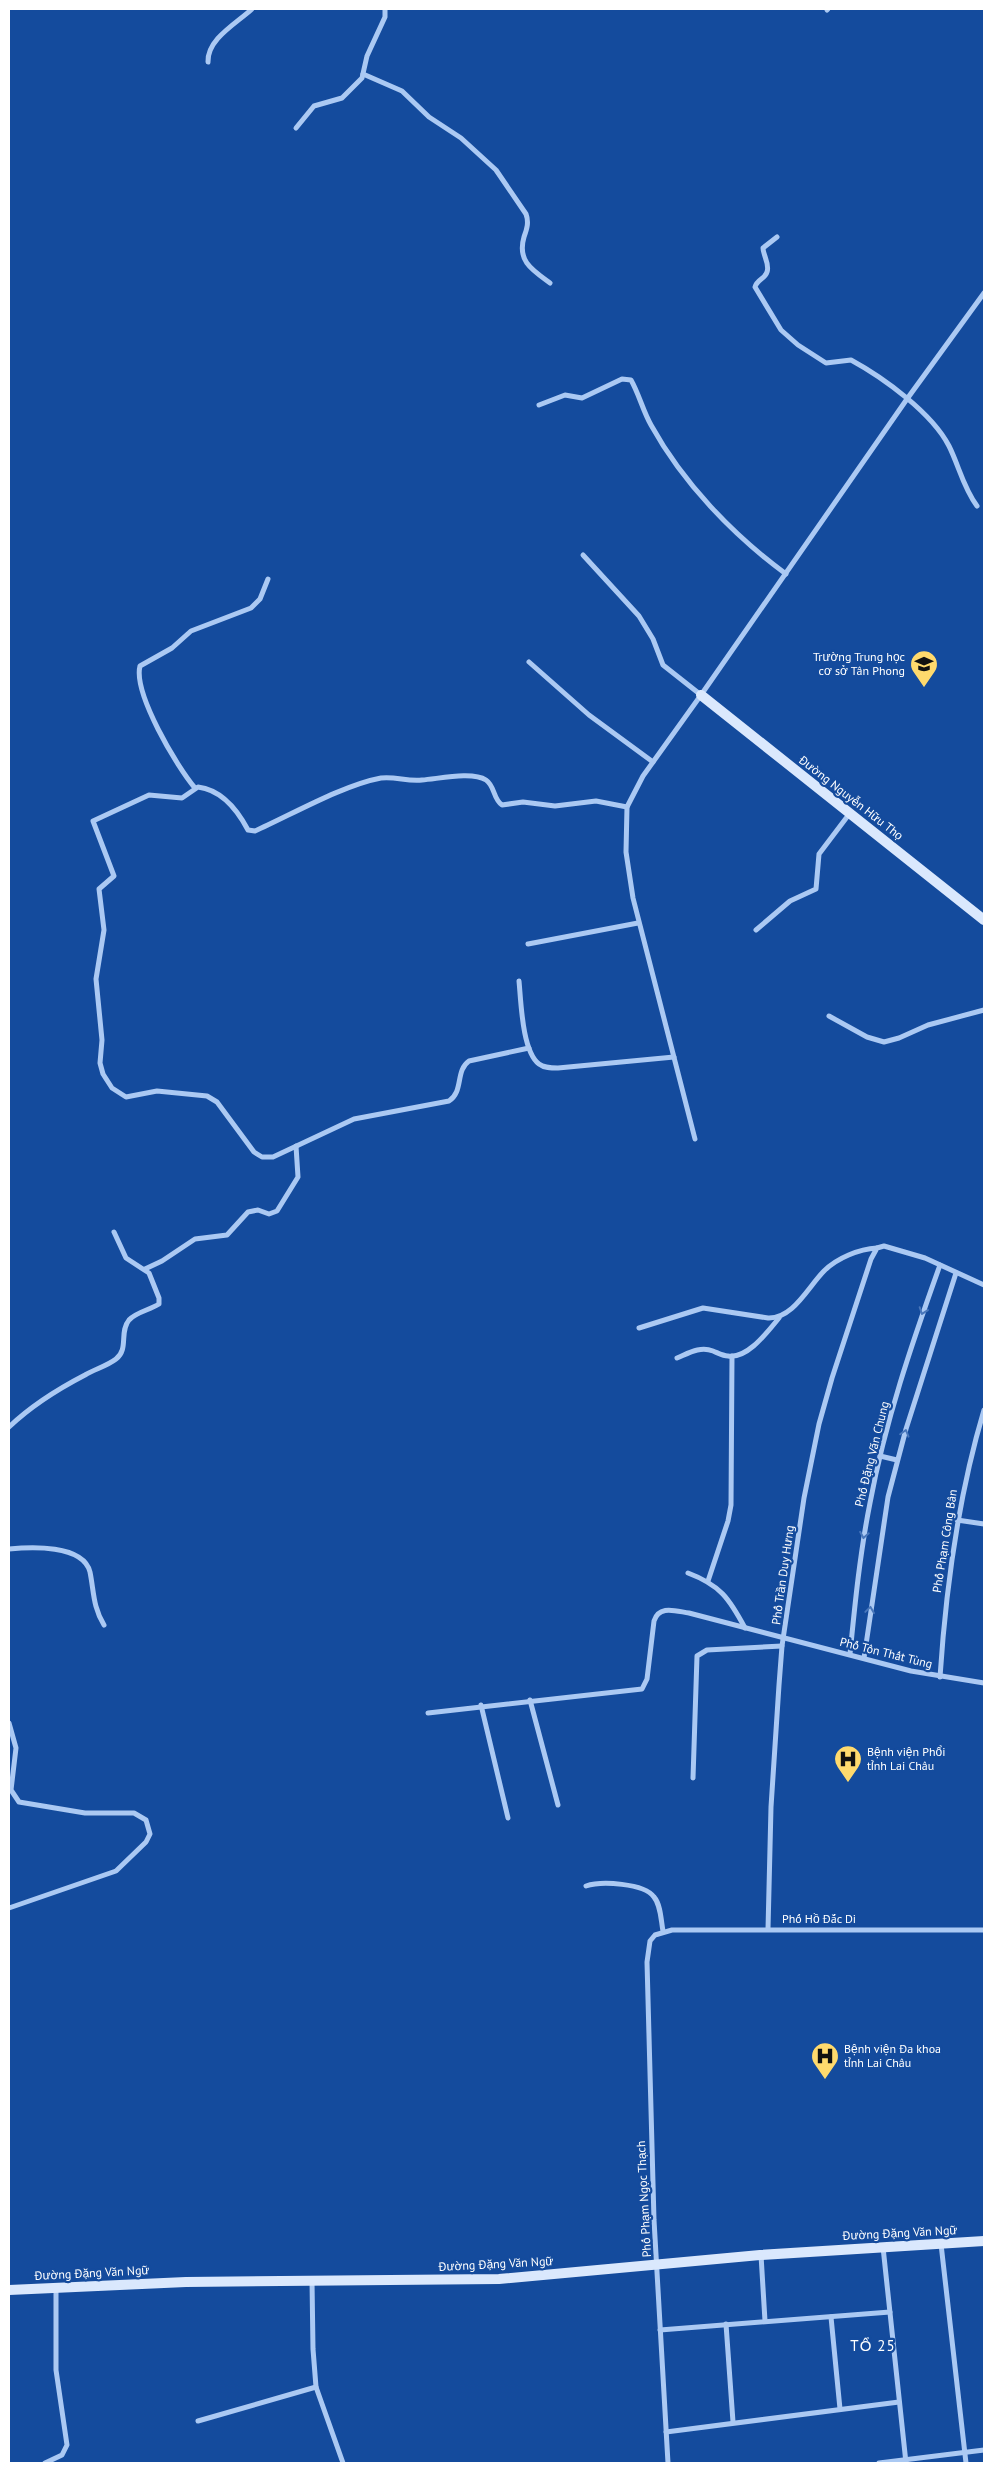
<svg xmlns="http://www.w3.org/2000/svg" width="993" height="2472" viewBox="0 0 993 2472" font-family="'PT Sans',sans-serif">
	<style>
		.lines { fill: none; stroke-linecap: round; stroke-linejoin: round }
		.street { stroke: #abc9f3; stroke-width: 5 }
		.secondary { stroke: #dae8fd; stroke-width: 10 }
		.oneway { stroke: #4977bb }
		.labels { text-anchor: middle; stroke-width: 4.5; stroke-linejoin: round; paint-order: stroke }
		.poi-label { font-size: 12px; fill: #fff; stroke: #144b9d; text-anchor: start }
		.street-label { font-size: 12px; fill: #fff; stroke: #144b9d }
		.quarter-label { font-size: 15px; letter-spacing: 1px; fill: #fff; stroke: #144b9d }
	</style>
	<rect width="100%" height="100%" fill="#144b9d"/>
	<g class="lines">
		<g class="street">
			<polyline points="827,10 828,9"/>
			<path d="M208 62C207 39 237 23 252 9"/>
			<path d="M363 74 402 91 429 117 461 138 496 170 526 214C529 222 527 229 524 237 517 261 532 270 550 283"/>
			<polyline points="296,128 314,106 342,98 362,78 367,56 385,17 385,9"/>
			<path d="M777 237 763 248C763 255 770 264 767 272 765 279 757 279 755 287L781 330 798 345 826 363 851 360C884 378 932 413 949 446 959 466 963 487 977 506"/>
			<path d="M539 405 565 395 582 398 622 379 631 380C639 394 643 411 651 425 683 483 733 535 786 574"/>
			<polyline points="583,555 639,616 653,639 663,665 701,695"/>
			<polyline points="529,662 589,715 653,762"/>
			<path d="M195 788C177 767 133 693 140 666L172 648 191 631 251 608 260 599 268 579"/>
			<polyline points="756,930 790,901 816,889 819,854 850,813"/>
			<polyline points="528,944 638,923"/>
			<path d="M519 981C521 1001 522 1051 539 1064 544 1068 551 1068 558 1068L674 1057"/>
			<polyline points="829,1016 867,1037 884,1042 899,1038 928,1025 984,1010"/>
			<path d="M529 1048 469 1061C455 1071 464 1091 449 1101L354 1119 273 1157H262L254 1152 217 1102 207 1096 157 1091 126 1097 112 1088 103 1074 100 1063 102 1040 96 979 104 930 99 889 114 876 93 821 149 795 182 798 198 787C222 790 238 811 248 830L255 831C291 815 343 785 381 778 395 776 408 782 422 780 438 779 472 771 486 780 495 786 493 799 502 805L523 802 555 806 596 801 627 807"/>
			<polyline points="695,1139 633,898 626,852 627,807 643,776 701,695 907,399 984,293"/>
			<polyline points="145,1269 162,1261 195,1239 227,1235 248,1212 258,1210 269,1214 277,1211 298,1177 296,1146"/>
			<path d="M639 1328 703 1308 768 1318C793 1319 808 1287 824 1271 837 1258 859 1249 877 1248"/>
			<path d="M677 1358C689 1353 700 1346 713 1351 718 1353 723 1356 728 1356 748 1359 768 1331 779 1318"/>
			<path d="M9 1427C31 1406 58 1389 85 1375 95 1369 107 1366 116 1359 129 1349 119 1332 129 1320 136 1312 150 1310 159 1304V1298L149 1273 126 1258 114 1232"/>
			<polyline points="880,1456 897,1460"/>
			<polyline points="957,1520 984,1524"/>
			<path d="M9 1549C30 1547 83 1544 90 1572 94 1592 93 1607 104 1625"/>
			<path d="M688 1573C720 1585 729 1598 745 1628"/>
			<polyline points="708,1581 728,1521 731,1505 732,1356"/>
			<path d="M850 1654C855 1603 860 1553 870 1503 885 1422 912 1343 940 1265"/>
			<polyline points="864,1658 888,1497 906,1429 956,1273"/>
			<path d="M940 1677C946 1586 958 1497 984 1410"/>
			<polyline points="530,1700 558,1805"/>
			<polyline points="481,1705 508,1818"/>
			<path d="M428 1713 642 1689 647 1679 654 1621C659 1605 675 1611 689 1613L911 1671 984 1683"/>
			<polyline points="9,1723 16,1748 11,1790 19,1802 85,1813 134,1813 146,1820 150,1834 146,1842 116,1871 9,1908"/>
			<polyline points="693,1778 697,1656 707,1650 782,1646"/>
			<path d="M586 1886C601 1881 644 1883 654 1897 661 1905 661 1921 663 1931"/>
			<polyline points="768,1929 771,1807 779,1685 782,1646 804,1498 819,1424 832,1378 871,1259 877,1248 884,1246 925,1258 984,1285"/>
			<polyline points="941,2244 966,2463"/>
			<polyline points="883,2247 906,2463"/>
			<polyline points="761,2255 765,2321"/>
			<polyline points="312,2281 313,2349 316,2387 343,2463"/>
			<polyline points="831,2317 840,2409"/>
			<polyline points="726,2324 733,2422"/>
			<polyline points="660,2330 890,2312"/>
			<polyline points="198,2421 316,2387"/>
			<polyline points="666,2432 899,2402"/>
			<polyline points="45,2463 62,2455 67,2445 56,2370 56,2288"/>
			<polyline points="668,2463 654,2220 647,1962 650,1941 655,1935 672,1930 984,1930"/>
			<polyline points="879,2463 984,2450"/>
		</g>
		<g class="secondary">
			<polyline points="701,695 984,920"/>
			<polyline points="9,2290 186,2282 499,2279 760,2255 984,2241"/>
		</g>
	</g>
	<defs><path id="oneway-chevron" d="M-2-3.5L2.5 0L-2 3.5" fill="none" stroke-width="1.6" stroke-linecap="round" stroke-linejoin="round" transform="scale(1.25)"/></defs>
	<g class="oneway">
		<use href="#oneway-chevron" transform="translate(923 1311) rotate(109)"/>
		<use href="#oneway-chevron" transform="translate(905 1433) rotate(-74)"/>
		<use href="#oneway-chevron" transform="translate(864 1535) rotate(100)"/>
		<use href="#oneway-chevron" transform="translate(870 1610) rotate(-82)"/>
	</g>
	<defs>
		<g id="school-pin" transform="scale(1.4375)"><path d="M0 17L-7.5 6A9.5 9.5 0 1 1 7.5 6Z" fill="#ffda6d" stroke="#144b9d"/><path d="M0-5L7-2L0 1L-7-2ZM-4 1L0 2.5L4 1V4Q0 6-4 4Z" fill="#111"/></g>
		<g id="hospital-pin" transform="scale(1.4375)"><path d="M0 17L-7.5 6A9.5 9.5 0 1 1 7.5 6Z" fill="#ffda6d" stroke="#144b9d"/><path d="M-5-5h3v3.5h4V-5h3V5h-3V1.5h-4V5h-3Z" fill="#111"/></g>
	</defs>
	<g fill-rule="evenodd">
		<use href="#school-pin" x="924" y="664"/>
		<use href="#hospital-pin" x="848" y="1759"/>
		<use href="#hospital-pin" x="825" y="2056"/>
	</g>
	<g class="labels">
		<g class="poi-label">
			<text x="905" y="661" text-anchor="end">Trường Trung học<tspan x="905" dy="14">cơ sở Tân Phong</tspan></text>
			<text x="867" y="1756">Bệnh viện Phổi<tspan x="867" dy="14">tỉnh Lai Châu</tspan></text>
			<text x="844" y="2053">Bệnh viện Đa khoa<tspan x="844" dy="14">tỉnh Lai Châu</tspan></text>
		</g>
		<g class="street-label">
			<text transform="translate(851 798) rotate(38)" y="4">Đường Nguyễn Hữu Thọ</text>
			<text transform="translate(872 1454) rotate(-76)" y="4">Phố Đặng Văn Chung</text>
			<text transform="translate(945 1541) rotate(-81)" y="4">Phố Phạm Công Bân</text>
			<text transform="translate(783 1575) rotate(-82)" y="4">Phố Trần Duy Hưng</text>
			<text transform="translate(886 1653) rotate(14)" y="4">Phố Tôn Thất Tùng</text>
			<text x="819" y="1923">Phố Hồ Đắc Di</text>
			<text transform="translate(644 2199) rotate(-93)" y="4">Phố Phạm Ngọc Thạch</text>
			<text transform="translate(900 2233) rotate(-3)" y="4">Đường Đặng Văn Ngữ</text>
			<text transform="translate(496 2264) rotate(-3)" y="4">Đường Đặng Văn Ngữ</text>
			<text transform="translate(92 2273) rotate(-3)" y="4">Đường Đặng Văn Ngữ</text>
		</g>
		<g class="quarter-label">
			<text x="873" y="2351">TỔ 25</text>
		</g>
	</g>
	<rect width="993" height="2472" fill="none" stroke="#ffffff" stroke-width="20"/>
</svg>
